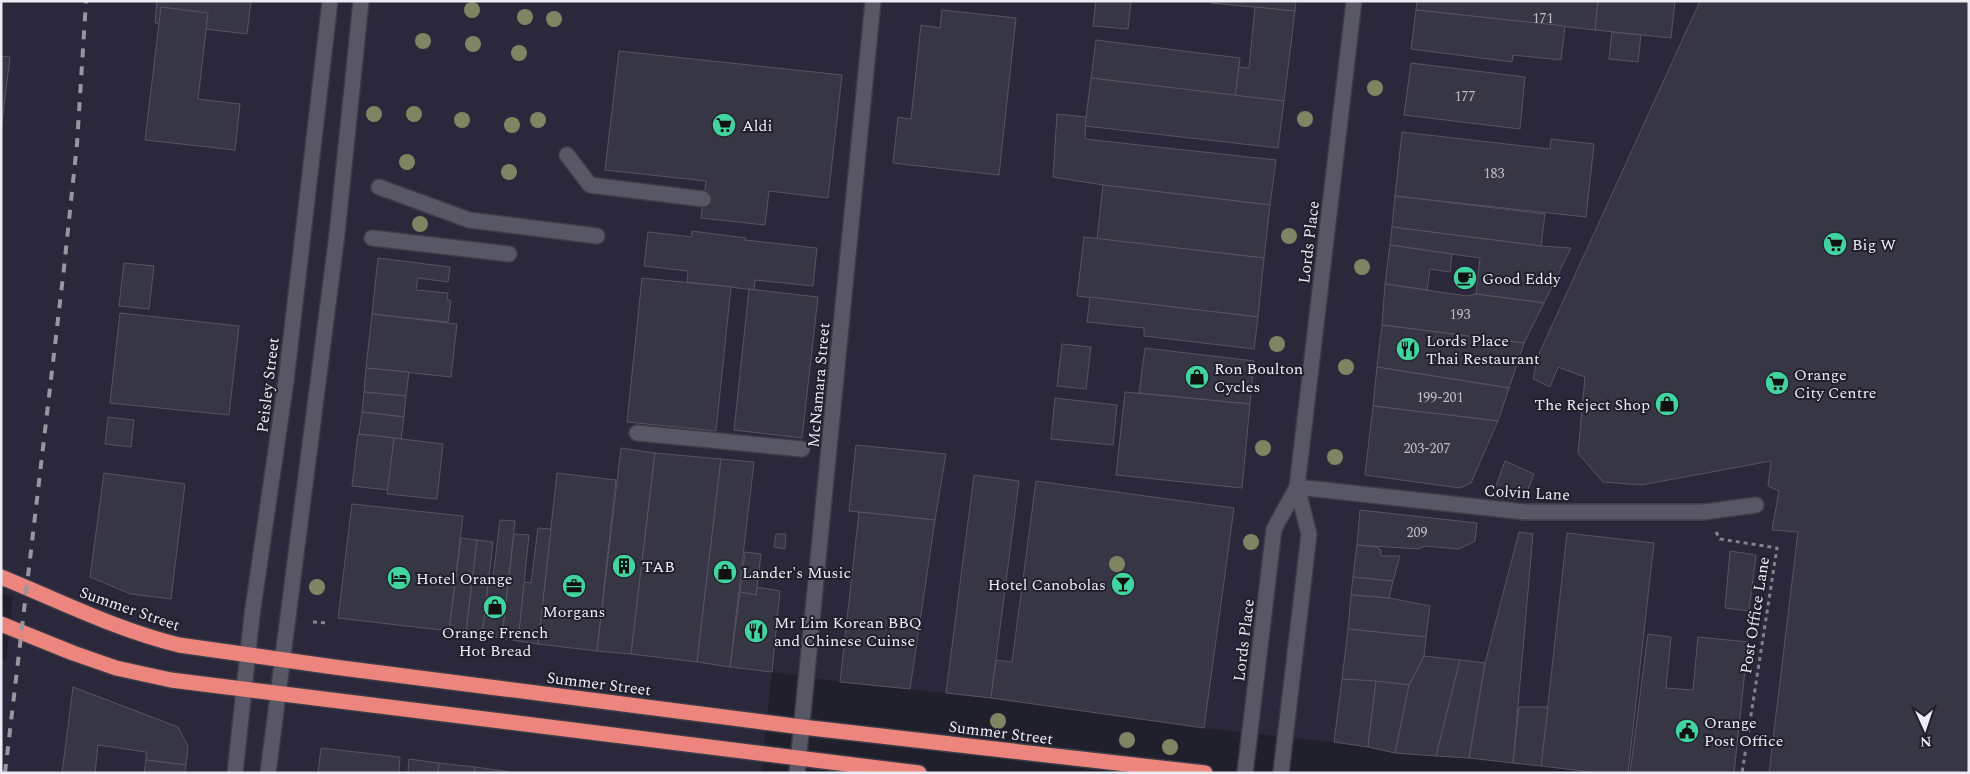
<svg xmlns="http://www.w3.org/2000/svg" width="1970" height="774" viewBox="0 0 1970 774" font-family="Spectral,serif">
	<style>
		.built { fill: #2a283a }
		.building { fill: #373644; stroke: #565463 }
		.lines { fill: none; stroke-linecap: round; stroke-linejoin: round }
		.lane-casing { stroke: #3c3b46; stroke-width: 18 }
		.street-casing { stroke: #3c3b46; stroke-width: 18 }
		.secondary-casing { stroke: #3c3b46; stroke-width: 18 }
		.highway-casing { stroke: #3c3b46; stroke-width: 18 }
		.path { stroke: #83828d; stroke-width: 3; stroke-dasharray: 4 4; stroke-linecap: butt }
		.lane { stroke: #585766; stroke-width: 15 }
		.street { stroke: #585766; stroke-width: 15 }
		.secondary { stroke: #585766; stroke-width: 15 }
		.highway { stroke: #ec857e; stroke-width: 15 }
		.rail { stroke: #9796a1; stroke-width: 4; stroke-dasharray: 9 9; stroke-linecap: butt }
		.tree { fill: #818463 }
		.labels { text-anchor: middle; stroke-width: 4; stroke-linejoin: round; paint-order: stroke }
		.number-label { font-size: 14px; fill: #c0bec9 }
		.poi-label { font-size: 16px; fill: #edecf5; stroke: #201f2c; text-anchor: start }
		.street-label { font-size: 16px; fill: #edecf5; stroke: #201f2c }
	</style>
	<rect width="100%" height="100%" fill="#201f2c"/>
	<polygon class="built" points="1,1 1969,1 1969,773 1612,773 1204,728 991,698 840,682 772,672 761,773 1,773 1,659 6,660 13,597 1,593"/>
	<g class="building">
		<polygon points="157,1 251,1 247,34 155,23"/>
		<polygon points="1096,1 1131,1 1128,29 1093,26"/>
		<polygon points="1211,1 1296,1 1295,11 1211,3"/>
		<polygon points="1417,1 1598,1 1595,30 1416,10"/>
		<polygon points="1598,1 1675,1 1671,38 1595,30"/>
		<polygon points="1700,1 1969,1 1969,773 1769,773 1798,532 1772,530 1779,491 1768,486 1771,461 1641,485 1603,482 1578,453 1585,377 1558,367 1550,387 1533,379 1538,356"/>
		<polygon points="161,7 208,13 198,99 240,104 235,150 145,140"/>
		<polygon points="1255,7 1295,11 1284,101 1235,96 1238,67 1249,68"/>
		<polygon points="942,10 1016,18 999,175 893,163 898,117 911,119 921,25 940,28"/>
		<polygon points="1416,10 1565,26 1561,60 1513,55 1512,62 1411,49"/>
		<polygon points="1612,32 1641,35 1638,62 1609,59"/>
		<polygon points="1096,40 1240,58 1235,96 1091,78"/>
		<polygon points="619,51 842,75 828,198 769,191 765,225 701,218 706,181 605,170"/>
		<polygon points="1,56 10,57 1,131"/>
		<polygon points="1411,63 1525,77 1520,129 1404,115"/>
		<polygon points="1091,78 1284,101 1278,148 1085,126"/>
		<polygon points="1057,114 1086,117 1085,139 1276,160 1270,205 1103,185 1053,177"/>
		<polygon points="1402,132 1550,149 1551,139 1594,144 1586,217 1395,196"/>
		<polygon points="1103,185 1270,205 1264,258 1097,239"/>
		<polygon points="1395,196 1545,214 1541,246 1392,227"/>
		<polygon points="1392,227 1541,246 1571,248 1544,303 1476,294 1480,258 1390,245"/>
		<polygon points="692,231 746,238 745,240 817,248 813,286 755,280 754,290 731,287 687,282 688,271 644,266 648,232 692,237"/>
		<polygon points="1084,237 1264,258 1258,317 1077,296"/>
		<polygon points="1390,245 1452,254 1450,272 1430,269 1427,290 1385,284"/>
		<polygon points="378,258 450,267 448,282 418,278 416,290 448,293 447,299 451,301 448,322 372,314"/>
		<polygon points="124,263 154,266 149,309 119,306"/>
		<polygon points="642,278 731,287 716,431 627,422"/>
		<polygon points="1385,284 1467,296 1476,294 1544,303 1524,343 1382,325"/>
		<polygon points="749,289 818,297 802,438 734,430"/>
		<polygon points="1090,297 1258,317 1254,349 1144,336 1144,328 1087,322"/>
		<polygon points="120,313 239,326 229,415 110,403"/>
		<polygon points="372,314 457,324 451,377 366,368"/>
		<polygon points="1382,325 1524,343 1509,388 1377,367"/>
		<polygon points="1062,344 1091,347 1086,389 1057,386"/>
		<polygon points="1145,348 1254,361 1250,404 1139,393"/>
		<polygon points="1377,367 1509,388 1498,421 1373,406"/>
		<polygon points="366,368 409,372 406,396 364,392"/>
		<polygon points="364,392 406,396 404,417 362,412"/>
		<polygon points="1125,392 1250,404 1242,488 1116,475"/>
		<polygon points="1055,398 1117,405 1113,445 1051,439"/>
		<polygon points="1373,406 1498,421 1471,483 1460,488 1365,475"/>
		<polygon points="362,412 404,417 401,439 359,434"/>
		<polygon points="108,417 134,420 131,447 105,444"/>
		<polygon points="358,434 394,438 388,490 352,486"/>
		<polygon points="394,438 443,444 437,499 387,494"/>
		<polygon points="856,445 946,454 935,520 849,511"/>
		<polygon points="621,448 655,453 631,654 597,651"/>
		<polygon points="655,453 721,459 697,662 631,654"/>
		<polygon points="721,459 754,462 730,667 697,662"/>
		<polygon points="1505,461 1534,474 1526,495 1516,499 1492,497"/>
		<polygon points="104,473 185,484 171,599 131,594 90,577"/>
		<polygon points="557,473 616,480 597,651 538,644"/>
		<polygon points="974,475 1019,481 991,698 946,693"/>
		<polygon points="1036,481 1234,508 1204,728 991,698 996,660 1012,662"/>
		<polygon points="352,504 463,516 449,631 338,618"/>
		<polygon points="1360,510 1477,523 1475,541 1459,549 1424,546 1419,549 1357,545"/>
		<polygon points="859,512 935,520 910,689 840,682"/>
		<polygon points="500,520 515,521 502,638 482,635 489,577 493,578"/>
		<polygon points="538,528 551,529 538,644 518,641 524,582 531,583"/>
		<polygon points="1519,532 1533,534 1513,763 1469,758 1485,663"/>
		<polygon points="1567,533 1654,543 1628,773 1599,773 1541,766"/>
		<polygon points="514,534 529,535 518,641 502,638"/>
		<polygon points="776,534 786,534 785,549 774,547"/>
		<polygon points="461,538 477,540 466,633 449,631"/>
		<polygon points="477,540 493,542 482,635 466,633"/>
		<polygon points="1357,545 1376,547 1381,550 1381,556 1400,556 1393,581 1353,577"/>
		<polygon points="1730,551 1756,555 1749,611 1725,608"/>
		<polygon points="745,552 761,554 756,595 740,592"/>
		<polygon points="1353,577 1393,581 1389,598 1351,595"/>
		<polygon points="757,587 780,591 772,672 730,667 740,592 756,595"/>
		<polygon points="1351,595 1389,598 1430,606 1426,637 1348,629"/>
		<polygon points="1348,629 1426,637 1424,656 1409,685 1342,679"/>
		<polygon points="1648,634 1671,637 1666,688 1693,690 1698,637 1748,642 1734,773 1630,773"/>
		<polygon points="1424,656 1460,660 1436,756 1395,753 1409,685"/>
		<polygon points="1460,660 1485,663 1469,758 1436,756"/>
		<polygon points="1342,679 1376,681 1368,747 1334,742"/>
		<polygon points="1376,681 1409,685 1395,753 1368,747"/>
		<polygon points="73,687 178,727 188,746 186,765 146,760 146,752 98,745 95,773 62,773"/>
		<polygon points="1519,707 1548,707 1541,766 1513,763"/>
		<polygon points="321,748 400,757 399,773 318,773"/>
		<polygon points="409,759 439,763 438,773 408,773"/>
		<polygon points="146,760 186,765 185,773 144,773"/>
		<polygon points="439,763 475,767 474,773 438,773"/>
		<polygon points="475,767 511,772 511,773 474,773"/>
	</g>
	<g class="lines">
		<g class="lane-casing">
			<g id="lane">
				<polyline points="567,155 590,185 703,199"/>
				<polyline points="379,187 469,220 597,236"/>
				<polyline points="372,238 509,254"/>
				<polyline points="637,433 802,449"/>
				<polyline points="1297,487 1525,512 1704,512 1756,505"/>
			</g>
		</g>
		<g class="street-casing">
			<g id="street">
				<polyline points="797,773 873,1"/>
				<polyline points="1245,773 1274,529 1297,487"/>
				<polyline points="1281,773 1309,534 1297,487 1354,1"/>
			</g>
		</g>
		<g class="secondary-casing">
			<g id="secondary">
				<polyline points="235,773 252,615 286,381 330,1"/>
				<polyline points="268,773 337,234 361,1"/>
			</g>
		</g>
		<g class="highway-casing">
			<g id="highway">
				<path d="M1 577C60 601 117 630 179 645L334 667 802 727 1205 773"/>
				<polyline points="1,624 73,653 116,668 171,680 919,773"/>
			</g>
		</g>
		<g class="path">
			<polyline points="1716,532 1720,539 1777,548 1742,773"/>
			<polyline points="313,622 328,623"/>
		</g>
		<use href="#lane" class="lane"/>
		<use href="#street" class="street"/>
		<use href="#secondary" class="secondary"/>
		<use href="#highway" class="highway"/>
		<polyline class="rail" points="5,773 64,268 77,144 86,1"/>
	</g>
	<g class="tree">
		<circle cx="472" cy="10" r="8"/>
		<circle cx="525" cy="17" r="8"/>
		<circle cx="554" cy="19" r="8"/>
		<circle cx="423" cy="41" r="8"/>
		<circle cx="473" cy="44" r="8"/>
		<circle cx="519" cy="53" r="8"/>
		<circle cx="1375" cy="88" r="8"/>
		<circle cx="374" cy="114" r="8"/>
		<circle cx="414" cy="114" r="8"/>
		<circle cx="1305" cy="119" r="8"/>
		<circle cx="462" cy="120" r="8"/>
		<circle cx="538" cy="120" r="8"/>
		<circle cx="512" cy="125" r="8"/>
		<circle cx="407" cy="162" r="8"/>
		<circle cx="509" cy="172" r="8"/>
		<circle cx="420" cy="224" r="8"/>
		<circle cx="1289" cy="236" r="8"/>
		<circle cx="1362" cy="267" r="8"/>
		<circle cx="1277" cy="344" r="8"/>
		<circle cx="1346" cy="367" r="8"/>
		<circle cx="1263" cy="448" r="8"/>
		<circle cx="1335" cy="457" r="8"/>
		<circle cx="1251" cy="542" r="8"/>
		<circle cx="1117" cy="564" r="8"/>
		<circle cx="317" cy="587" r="8"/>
		<circle cx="998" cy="721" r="8"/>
		<circle cx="1127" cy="740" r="8"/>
		<circle cx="1170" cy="747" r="8"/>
	</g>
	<defs>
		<g id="supermarket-disc" transform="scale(1.25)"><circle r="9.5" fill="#42d4a0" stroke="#201f2c"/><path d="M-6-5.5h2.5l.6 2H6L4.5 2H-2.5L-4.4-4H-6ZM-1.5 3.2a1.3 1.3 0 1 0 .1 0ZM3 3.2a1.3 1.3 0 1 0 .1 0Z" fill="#111"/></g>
		<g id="cafe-disc" transform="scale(1.25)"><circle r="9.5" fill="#42d4a0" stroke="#201f2c"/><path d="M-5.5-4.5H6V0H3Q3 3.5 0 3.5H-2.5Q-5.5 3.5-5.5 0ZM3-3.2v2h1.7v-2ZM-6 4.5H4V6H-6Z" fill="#111"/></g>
		<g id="restaurant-disc" transform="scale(1.25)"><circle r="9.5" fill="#42d4a0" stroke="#201f2c"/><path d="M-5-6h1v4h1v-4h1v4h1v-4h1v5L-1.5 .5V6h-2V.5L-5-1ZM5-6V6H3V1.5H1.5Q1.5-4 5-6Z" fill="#111"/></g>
		<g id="shop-disc" transform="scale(1.25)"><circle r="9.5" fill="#42d4a0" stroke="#201f2c"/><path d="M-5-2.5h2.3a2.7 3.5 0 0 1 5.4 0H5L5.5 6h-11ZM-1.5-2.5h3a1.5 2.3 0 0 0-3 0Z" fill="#111"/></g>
		<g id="building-disc" transform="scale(1.25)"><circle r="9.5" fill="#42d4a0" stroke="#201f2c"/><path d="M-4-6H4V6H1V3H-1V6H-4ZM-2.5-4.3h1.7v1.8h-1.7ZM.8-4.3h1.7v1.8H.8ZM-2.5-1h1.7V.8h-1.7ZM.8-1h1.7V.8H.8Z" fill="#111"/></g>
		<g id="hotel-disc" transform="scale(1.25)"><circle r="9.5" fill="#42d4a0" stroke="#201f2c"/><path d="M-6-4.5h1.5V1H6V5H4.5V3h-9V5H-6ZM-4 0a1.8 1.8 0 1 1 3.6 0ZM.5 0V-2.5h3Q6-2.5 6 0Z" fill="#111"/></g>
		<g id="bar-disc" transform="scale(1.25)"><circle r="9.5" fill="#42d4a0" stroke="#201f2c"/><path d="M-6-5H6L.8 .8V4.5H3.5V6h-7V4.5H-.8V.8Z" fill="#111"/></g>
		<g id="office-disc" transform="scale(1.25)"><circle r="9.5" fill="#42d4a0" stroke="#201f2c"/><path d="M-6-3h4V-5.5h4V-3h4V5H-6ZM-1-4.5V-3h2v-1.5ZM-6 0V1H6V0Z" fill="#111"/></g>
		<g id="civic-disc" transform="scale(1.25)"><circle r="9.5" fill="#42d4a0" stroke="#201f2c"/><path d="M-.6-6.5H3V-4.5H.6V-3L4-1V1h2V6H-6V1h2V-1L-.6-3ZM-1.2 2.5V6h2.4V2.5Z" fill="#111"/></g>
	</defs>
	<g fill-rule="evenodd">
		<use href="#supermarket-disc" x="724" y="125"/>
		<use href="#supermarket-disc" x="1835" y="244"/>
		<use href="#cafe-disc" x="1465" y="278"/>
		<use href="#restaurant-disc" x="1408" y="349"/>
		<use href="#shop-disc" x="1197" y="377"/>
		<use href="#supermarket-disc" x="1777" y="383"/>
		<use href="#shop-disc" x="1667" y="404"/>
		<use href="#building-disc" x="624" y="566"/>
		<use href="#shop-disc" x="725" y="572"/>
		<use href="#hotel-disc" x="399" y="578"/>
		<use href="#bar-disc" x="1123" y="584"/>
		<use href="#office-disc" x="574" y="586"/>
		<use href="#shop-disc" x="495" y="607"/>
		<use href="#restaurant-disc" x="756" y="631"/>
		<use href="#civic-disc" x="1687" y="731"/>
	</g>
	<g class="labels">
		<g class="number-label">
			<text x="1543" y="23">171</text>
			<text x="1465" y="101">177</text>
			<text x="1494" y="178">183</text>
			<text x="1460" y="319">193</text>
			<text x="1440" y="402">199-201</text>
			<text x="1427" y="453">203-207</text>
			<text x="1417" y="537">209</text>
		</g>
		<g class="poi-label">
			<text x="742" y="131">Aldi</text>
			<text x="1852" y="250">Big W</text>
			<text x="1482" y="284">Good Eddy</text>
			<text x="1426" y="346">Lords Place<tspan x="1426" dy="18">Thai Restaurant</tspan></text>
			<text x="1214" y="374">Ron Boulton<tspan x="1214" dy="18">Cycles</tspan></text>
			<text x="1794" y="380">Orange<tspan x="1794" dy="18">City Centre</tspan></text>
			<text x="1650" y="410" text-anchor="end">The Reject Shop</text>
			<text x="642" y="572">TAB</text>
			<text x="742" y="578">Lander's Music</text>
			<text x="416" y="584">Hotel Orange</text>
			<text x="1106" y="590" text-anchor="end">Hotel Canobolas</text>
			<text x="574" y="617" text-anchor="middle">Morgans</text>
			<text x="774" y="628">Mr Lim Korean BBQ<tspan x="774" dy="18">and Chinese Cuinse</tspan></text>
			<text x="495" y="638" text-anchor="middle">Orange French<tspan x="495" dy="18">Hot Bread</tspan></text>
			<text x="1704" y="728">Orange<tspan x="1704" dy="18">Post Office</tspan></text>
		</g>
		<g class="street-label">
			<text transform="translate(1308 242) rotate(-83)" y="6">Lords Place</text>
			<text transform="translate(267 385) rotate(-83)" y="6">Peisley Street</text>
			<text transform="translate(818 385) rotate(-85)" y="6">McNamara Street</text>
			<text transform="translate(1527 492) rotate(3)" y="6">Colvin Lane</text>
			<text transform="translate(130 608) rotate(19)" y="6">Summer Street</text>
			<text transform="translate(1754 615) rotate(-81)" y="6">Post Office Lane</text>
			<text transform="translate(1243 640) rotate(-83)" y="6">Lords Place</text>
			<text transform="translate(599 683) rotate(7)" y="6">Summer Street</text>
			<text transform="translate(1001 732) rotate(7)" y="6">Summer Street</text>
		</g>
	</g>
	<rect width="1970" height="774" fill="none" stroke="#edecf5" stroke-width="5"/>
	<g transform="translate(1925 729) rotate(177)" stroke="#201f2c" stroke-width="4" paint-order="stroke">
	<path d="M0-4L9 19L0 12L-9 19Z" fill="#edecf5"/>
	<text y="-8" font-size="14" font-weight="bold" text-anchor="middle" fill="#edecf5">N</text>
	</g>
</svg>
